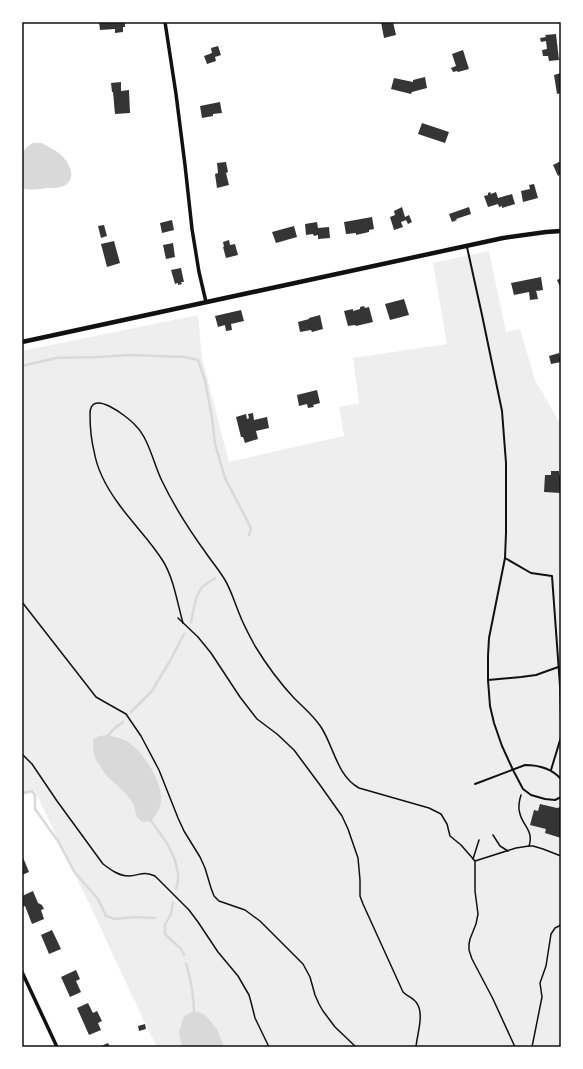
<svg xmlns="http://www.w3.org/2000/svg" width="583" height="1069" viewBox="0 0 583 1069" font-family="'DM Sans',sans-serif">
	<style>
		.green { fill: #eee }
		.water { fill: #d9d9d9 }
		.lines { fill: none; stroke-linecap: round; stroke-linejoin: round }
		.stream { stroke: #d9d9d9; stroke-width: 2.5 }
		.building { fill: #353535 }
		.path { stroke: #111; stroke-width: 1.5 }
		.service { stroke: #111; stroke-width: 2 }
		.minor { stroke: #111; stroke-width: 3.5 }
		.tertiary { stroke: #111; stroke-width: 4.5 }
		.neatline { fill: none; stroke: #111; stroke-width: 1.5 }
	</style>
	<rect width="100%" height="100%" fill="#fff"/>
	<path class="green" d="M489 251 506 332 520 329 535 380 561 425V1047H157C133 999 111 950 88 901 70 864 52 828 35 791L22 796V351L198 315 202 358 229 462 344 436 339 407 359 403 353 358 447 344 433 263Z"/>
	<g class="water">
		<path d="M33 143H42C48 147 56 150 61 155 68 161 76 175 68 183 63 188 54 188 47 188 39 189 30 191 22 188V153L28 146Z"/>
		<path d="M107 735C114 737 122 738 128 742 144 752 163 783 161 802 160 809 155 816 151 821L142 822 137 817 134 805 127 795 106 775 95 758 93 748V739L99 736Z"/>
		<polygon points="194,1011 204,1014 217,1029 224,1047 182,1047 179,1032 184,1016"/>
	</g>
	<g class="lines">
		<g class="stream">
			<polyline points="22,366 56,358 97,357 131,355 185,357 198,360 205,380 212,418 215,444 225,478 251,528 249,535"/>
			<polyline points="191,622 196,598 202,587 215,578"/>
			<polyline points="131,712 152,691 162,674 170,661 184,634"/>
			<path d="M107 738C109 731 117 727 123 722"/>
			<polyline points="22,793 32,791 35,795 35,809 58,841 75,873 98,899 106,916 115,919 135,917 155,918"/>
			<path d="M150 818 151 821C163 837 176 853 178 874 179 879 177 885 176 889"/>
			<polyline points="173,902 171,914 165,925 165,934 181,949 184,955"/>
			<path d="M186 963C191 980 194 995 194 1013"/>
		</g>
	</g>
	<g class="building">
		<polygon points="99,22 125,22 125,27 123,27 123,32 115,33 115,29 100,30"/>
		<polygon points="381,22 393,22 396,35 384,38"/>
		<polygon points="556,34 559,60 549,61 548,56 543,56 542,50 547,49 546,41 541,42 540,38 546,37 545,35"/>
		<polygon points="218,46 221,55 215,57 216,61 207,64 204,56 212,53 211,48"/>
		<polygon points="463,50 469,69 458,72 457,71 453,72 451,68 456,66 452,54"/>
		<polygon points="561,73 561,93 557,94 554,75"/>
		<polygon points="425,77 427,88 412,92 411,94 391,89 394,78 413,82 413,80"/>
		<polygon points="121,82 121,91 129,90 130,113 115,114 113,92 112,92 111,83"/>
		<polygon points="220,102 222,113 213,114 213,116 202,118 200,106"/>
		<polygon points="422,123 449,132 445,143 418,134"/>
		<polygon points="561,161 561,174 558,176 553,165"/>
		<polygon points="226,162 228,172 226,173 229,185 217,188 215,174 218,173 217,163"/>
		<polygon points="534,184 538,198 523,202 521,191 530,189 529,185"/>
		<polygon points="490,192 491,194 496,192 498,198 512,194 515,204 502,208 502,206 499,207 498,204 488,207 484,196 488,195 488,193"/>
		<polygon points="402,207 405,217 409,215 412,222 408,224 406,220 401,222 403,227 394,230 390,217 395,215 394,211"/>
		<polygon points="469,207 471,214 456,219 457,220 452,222 449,214"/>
		<polygon points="372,217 374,229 369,230 369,232 356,235 356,233 346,234 344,222"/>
		<polygon points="172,220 174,230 162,233 160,223"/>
		<polygon points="317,222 318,228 329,227 330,238 318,239 318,235 314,236 313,234 306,235 305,224"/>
		<polygon points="104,225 107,236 101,238 98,226"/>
		<polygon points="294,226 297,237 276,243 272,232"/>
		<polygon points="229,240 230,245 235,244 238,255 226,258 223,247 224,247 223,242"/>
		<polygon points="114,241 120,263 107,267 101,244"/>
		<polygon points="173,243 175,257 166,259 163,245"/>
		<polygon points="181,268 184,282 181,282 182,284 178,285 178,283 175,284 171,270"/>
		<polygon points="541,277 543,290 537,291 536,290 538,299 530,300 529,292 514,295 511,283"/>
		<polygon points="561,278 561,289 557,280"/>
		<polygon points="404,299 409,315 390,320 385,304"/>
		<polygon points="364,306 365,308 369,307 373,322 356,326 355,325 348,326 344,311 353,309 353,311 360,309 360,307"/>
		<polygon points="241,310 244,321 231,324 232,330 226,331 225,325 218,327 215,316"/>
		<polygon points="320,315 323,329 312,332 311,330 300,332 298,322 309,319 309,318"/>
		<polygon points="559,353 561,362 551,364 549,356"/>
		<polygon points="317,390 320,403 313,405 314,407 308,408 307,404 299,406 297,395"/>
		<polygon points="253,413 254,420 267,417 269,428 256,431 258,439 245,443 243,437 241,437 236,417 246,414 247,419 249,418 248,414"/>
		<polygon points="551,471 559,471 559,475 561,476 561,493 544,492 545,475 551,475"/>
		<polygon points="540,804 557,808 561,807 561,838 545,833 546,829 530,825 534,810 538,811"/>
		<polygon points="22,855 29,872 22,875"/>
		<polygon points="33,891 38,903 42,905 44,909 41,910 44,919 32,924 25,906 22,907 22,896"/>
		<polygon points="52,930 61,949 49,954 41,935"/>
		<polygon points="76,970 80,979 76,981 81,992 70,997 61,977"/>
		<polygon points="88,1003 93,1013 97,1011 102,1021 98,1023 101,1030 89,1035 77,1008"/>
		<polygon points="145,1024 146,1029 139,1031 138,1026"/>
		<polygon points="108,1043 110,1047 99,1047"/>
	</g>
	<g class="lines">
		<g class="path">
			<polyline points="22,602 96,697 110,705 126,714 141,736 159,770 178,818 184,831 200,857 205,868 211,888 214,896 219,901 245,910 260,921 303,964 310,977 315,995 319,1004 323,1011 335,1027 356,1047"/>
			<path d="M178 618 198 637 211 653 240 697 257 719 277 734 294 750 320 785 342 816 348 829 358 858 360 880V896L363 904 403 992C407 996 413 998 416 1002 425 1013 417 1034 416 1047"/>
			<path d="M183 623C177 602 174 579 163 561 150 540 132 523 118 503 107 488 97 469 94 451 91 439 90 426 90 414 90 387 128 417 136 426 149 439 154 465 162 481 174 506 190 531 206 553 212 562 219 570 225 580 231 590 234 601 239 613 243 624 249 635 255 646 266 664 279 682 294 698 303 707 314 716 321 727 334 747 337 776 359 788L429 808 441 814 447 824 450 836 461 845 475 861V891L478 914 476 924 470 939 469 944V950L472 959 493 999 515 1047"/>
			<path d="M22 754 32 764 57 801 103 864C111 870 119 876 129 876 140 875 144 871 155 876L189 910 198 922 218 952 238 976 249 995 251 1002 255 1018 269 1047"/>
			<path d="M521 795C519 801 518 808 520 814 523 826 534 831 529 846"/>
			<polyline points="493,835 500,846 508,851"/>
			<polyline points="473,859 479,840"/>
			<polyline points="475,861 516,848 529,846 533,846 543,849 561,856"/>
			<polyline points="532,1047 542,997 540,983 546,966 551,934 555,928 561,925"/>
		</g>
		<g class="service">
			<polyline points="467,247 482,315 502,411 506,463 506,533 505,558 489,638 488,656 488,680 490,706 494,723 502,746 513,770 523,789 531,795 545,799 555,800 561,797"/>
			<polyline points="505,558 531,573 552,576 560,686 561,718"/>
			<polyline points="488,680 521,677 536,675 561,666"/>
			<polyline points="551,770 561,737"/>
			<path d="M475 784 525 765C538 765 552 769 561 779"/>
		</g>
		<g class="minor">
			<polyline points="165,22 176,94 185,165 192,229 199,272 206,302"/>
			<polyline points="22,972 57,1047"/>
		</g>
		<polyline class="tertiary" points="22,342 503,238 546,232 561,231"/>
	</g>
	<rect width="583" height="1069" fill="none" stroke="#ffffff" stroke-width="46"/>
	<rect x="23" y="23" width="537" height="1023" class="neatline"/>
</svg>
